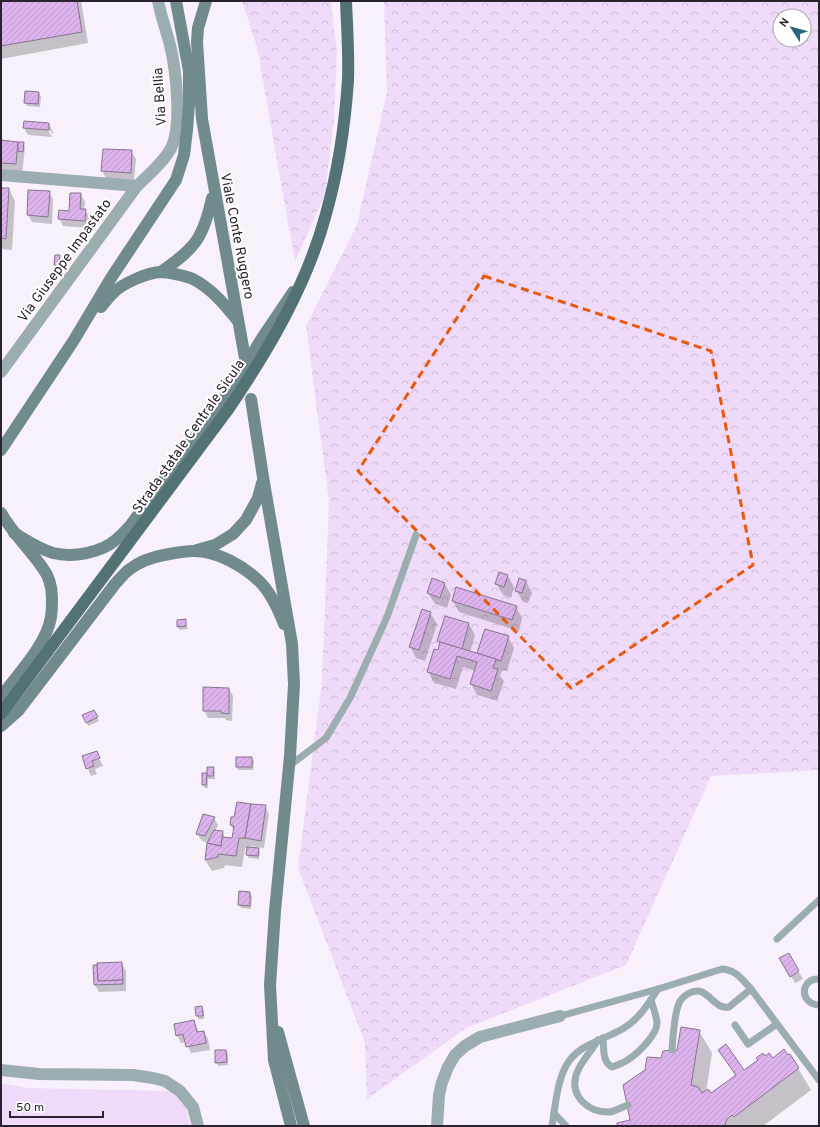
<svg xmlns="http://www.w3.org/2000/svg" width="820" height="1127" viewBox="0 0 820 1127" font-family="Overpass,sans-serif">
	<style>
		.grass { fill: #f0daf9 }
		.forest { fill: url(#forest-crowns); fill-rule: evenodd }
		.shadow { fill: #0003 }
		.building { fill: url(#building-hatch); stroke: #86748e }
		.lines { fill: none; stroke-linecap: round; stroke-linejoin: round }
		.lane { stroke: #9badae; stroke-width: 7 }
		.street { stroke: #9badae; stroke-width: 12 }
		.secondary { stroke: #708a8d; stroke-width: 12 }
		.primary { stroke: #527275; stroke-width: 12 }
		.marked { fill: none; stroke: #e8590c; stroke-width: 3; stroke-dasharray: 8 5; stroke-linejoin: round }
		.labels { text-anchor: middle; stroke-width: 4; stroke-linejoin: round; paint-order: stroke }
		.street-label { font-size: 14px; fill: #2a232d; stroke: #fff }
	</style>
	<defs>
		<pattern id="forest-crowns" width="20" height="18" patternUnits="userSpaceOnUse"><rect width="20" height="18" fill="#f0daf9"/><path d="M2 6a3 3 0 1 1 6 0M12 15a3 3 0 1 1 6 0" fill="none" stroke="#cebbd6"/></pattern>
		<pattern id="building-hatch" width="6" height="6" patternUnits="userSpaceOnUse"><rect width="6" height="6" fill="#ddb3ee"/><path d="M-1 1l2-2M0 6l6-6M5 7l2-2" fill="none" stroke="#be9acc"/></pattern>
	</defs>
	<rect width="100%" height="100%" fill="#f8f0fb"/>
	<polygon class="grass" points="1,1083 28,1088 172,1091 186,1108 190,1126 1,1126"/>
	<g class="forest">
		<polygon points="242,1 331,1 337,52 334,120 325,194 295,262 257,47"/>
		<path d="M384 1H819V770L711 776 626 965 466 1028 367 1099 365 1043 298 868 322 682 329 501 306 326 357 225 387 92ZM780 16H804V40H780Z"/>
	</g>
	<g class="shadow">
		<polygon points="1,1 81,1 88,43 1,59"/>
		<polygon points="26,92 39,93 41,97 40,107 27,106 25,102"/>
		<polygon points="49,124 53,132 53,135 50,130 48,130 52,137 28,135 24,128"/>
		<polygon points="1,142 23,143 25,147 22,175 1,173"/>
		<polygon points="131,151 136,159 134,180 106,178 102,171"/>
		<polygon points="1,189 9,189 15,201 12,250 1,249"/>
		<polygon points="49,192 53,199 52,224 32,222 28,215"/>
		<polygon points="81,194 85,202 84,210 90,217 89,228 63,226 59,218 70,212"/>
		<polygon points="60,256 61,260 61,269 57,268 55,265"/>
		<polygon points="508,576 514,587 511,598 503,595 496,583"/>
		<polygon points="526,581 532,593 528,603 523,602 516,590"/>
		<polygon points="445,584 451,595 447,608 435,604 428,593"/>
		<polygon points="453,601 516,607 522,618 519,631 459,612"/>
		<polygon points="430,613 437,624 425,661 416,658 410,647"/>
		<polygon points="185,620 188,629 180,630 178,627"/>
		<polygon points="469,624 475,635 470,652 478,655 485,630 508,637 514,648 507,671 502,670 500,676 504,681 497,701 477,695 471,684 475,671 463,667 456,689 434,683 428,671 438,651 440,644 438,641"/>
		<polygon points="229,689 233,696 232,721 226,720 225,718 208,718 204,710"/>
		<polygon points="95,714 99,721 88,726 87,722"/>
		<polygon points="96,752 103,766 95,769 97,774 91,776 83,757"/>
		<polygon points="252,758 254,761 253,770 238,770 237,766"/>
		<polygon points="213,768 215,771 215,779 208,779 208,788 205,788 203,785 203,774 208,774"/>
		<polygon points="265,806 269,814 264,848 251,846 251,848 258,849 260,852 259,859 249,858 247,855 248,849 245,848 242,867 225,865 224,868 212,871 205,860 208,843 202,841 197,834 204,815 214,818 218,825 215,831 223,832 224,835 224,838 233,840 234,831 231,825 232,818"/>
		<polygon points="250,893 252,896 251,909 241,908 239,905"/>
		<polygon points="788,954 803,979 795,983 781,959"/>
		<polygon points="121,963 126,971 126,991 99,992 95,985 94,966"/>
		<polygon points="202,1007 204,1011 204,1019 199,1019 197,1016 196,1008"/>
		<polygon points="194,1021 199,1033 204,1032 208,1039 210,1050 191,1053 186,1042 181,1043 177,1035"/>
		<polygon points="699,1031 712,1053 706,1092 710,1095 736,1077 720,1050 743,1072 765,1057 773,1059 790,1055 811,1090 763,1126 618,1126 632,1120 662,1060 678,1052"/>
		<polygon points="226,1051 228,1054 228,1065 218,1066 216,1062"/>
	</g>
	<g class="building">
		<polygon points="1,1 77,1 82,32 1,46"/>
		<polygon points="25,91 39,92 38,104 24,103"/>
		<polygon points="24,121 49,123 49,130 23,128"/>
		<polygon points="1,140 18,142 16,164 1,163"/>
		<polygon points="18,142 24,142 23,152 18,151"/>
		<polygon points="103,149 132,150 131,173 101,171"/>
		<polygon points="1,188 9,188 6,239 1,238"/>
		<polygon points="28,190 50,191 48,217 27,215"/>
		<polygon points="70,193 81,193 80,209 86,209 85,221 58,219 59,210 69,211"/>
		<polygon points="55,255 60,255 59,266 54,265"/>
		<polygon points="499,572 508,575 504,587 495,584"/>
		<polygon points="432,578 445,583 440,598 427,593"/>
		<polygon points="519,578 526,581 522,593 515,591"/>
		<polygon points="456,587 517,606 512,620 452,601"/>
		<polygon points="422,609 431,612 419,650 409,647"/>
		<polygon points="445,616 469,623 462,649 437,641"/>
		<polygon points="186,619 186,626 177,627 177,620"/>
		<polygon points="485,629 509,636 501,661 477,653"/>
		<polygon points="440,642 496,659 493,668 498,669 491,691 470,684 477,662 457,656 450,679 427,672 434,649 438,650"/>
		<polygon points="203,687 229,688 229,714 221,713 221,711 203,711"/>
		<polygon points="94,710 98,717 86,723 82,715"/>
		<polygon points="97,751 100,758 92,761 94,766 86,769 82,756"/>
		<rect x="236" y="757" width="16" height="10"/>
		<polygon points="207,767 214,767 213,776 207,776"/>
		<polygon points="202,773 207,773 206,785 202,785"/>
		<polygon points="237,802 251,804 245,838 239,838 236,856 218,854 218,857 205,860 207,843 221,846 222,837 232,838 234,826 230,825 231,817 234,817"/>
		<polygon points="251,804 266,805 261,841 245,838"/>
		<polygon points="203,814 215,817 205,836 196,834"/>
		<polygon points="214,830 223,831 221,846 207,843"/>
		<polygon points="247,847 259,848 258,856 246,855"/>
		<polygon points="239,891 250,892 250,906 238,905"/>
		<polygon points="789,953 799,971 790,977 779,958"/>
		<polygon points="122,962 123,980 98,981 97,963"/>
		<polygon points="93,965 97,965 98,981 123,980 123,984 94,985"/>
		<polygon points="202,1006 203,1016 196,1016 195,1007"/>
		<polygon points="194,1020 197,1032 204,1031 206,1043 186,1047 183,1034 176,1036 174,1024"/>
		<polygon points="681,1027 700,1030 691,1085 698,1087 702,1093 708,1089 711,1093 736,1075 718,1050 726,1044 744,1070 758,1060 756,1058 763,1053 765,1056 769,1053 773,1058 784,1049 788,1055 790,1054 799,1068 734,1117 732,1115 727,1119 725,1124 727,1126 617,1126 617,1123 630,1120 623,1085 645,1070 647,1057 661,1058 663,1051 672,1050 677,1050"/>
		<polygon points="215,1050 226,1050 227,1062 215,1063"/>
	</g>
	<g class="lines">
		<g class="lane">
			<polyline points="289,766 326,738 350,698 387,617 416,535"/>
			<polyline points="777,939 819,900"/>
			<path d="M819 979C800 978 799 1004 819 1005"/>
			<path d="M560 1016 658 989 722 969C736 970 742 979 751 989L819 1080"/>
			<polyline points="735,1025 748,1044 777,1024"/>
			<path d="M603 1038C604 1048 602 1062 612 1067 617 1065 624 1063 629 1059 638 1053 658 1034 657 1022 656 1015 653 1007 651 1000"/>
			<path d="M598 1040C591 1052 580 1062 576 1075 570 1097 589 1113 610 1112 616 1111 622 1107 628 1105"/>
			<path d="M672 1050C673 1037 674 1017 678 1006 680 997 693 988 702 992 712 997 717 1009 729 1007L751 989"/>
			<polyline points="554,1113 566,1126"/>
			<path d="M552 1126C555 1108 557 1082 566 1066 577 1044 605 1040 624 1028 639 1019 649 1003 658 989"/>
		</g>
		<g class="street">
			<polyline points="1,175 137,186"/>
			<path d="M1 372 137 186C148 175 162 164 170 150 183 128 176 70 170 45 166 30 161 16 158 1"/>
			<polyline points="1,1070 39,1074 133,1075 153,1078 165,1081 180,1091 193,1107 198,1126"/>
			<polyline points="437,1126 439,1095 442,1082 448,1067 455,1055 465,1046 480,1037 560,1016"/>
		</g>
		<g class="secondary">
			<polyline points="176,1 191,82"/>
			<polyline points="206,1 198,28 197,42 202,119 245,358"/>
			<path d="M161 272C195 248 203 239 212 198"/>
			<path d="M101 307C105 302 109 297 113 293 123 283 147 273 160 272 168 272 186 276 193 279 212 289 225 305 238 321"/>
			<polyline points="251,399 263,477 292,644 294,684 290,756 275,911 270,985 274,1060 291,1126"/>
			<polyline points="1,450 74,340 111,278 176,180 184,155 187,130 189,104 189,74"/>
			<path d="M1 513C12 533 29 548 42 567 49 576 52 587 52 598 52 604 52 611 51 617 47 644 17 675 1 697"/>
			<path d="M14 533C26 540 39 549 53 553 73 558 101 553 117 539 122 535 126 530 130 526L237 380 262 338 293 292"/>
			<polyline points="197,550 215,545 233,534 246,520 258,498 262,483"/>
			<path d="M1 726 18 711 115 584C120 579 124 573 130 569 139 562 153 557 164 555 174 553 184 551 194 551 217 551 244 566 260 582 270 592 279 611 284 624"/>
			<polyline points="278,1032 304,1126"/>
		</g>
		<path class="primary" d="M1 714 227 411C268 351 307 285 326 214 338 171 345 125 348 80 349 54 347 27 346 1"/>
	</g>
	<path class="marked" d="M484 276 711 351 753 565 571 688 358 471Z"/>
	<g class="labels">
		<g class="street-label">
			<text transform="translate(159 97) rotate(-94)" y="5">Via Bellia</text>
			<text transform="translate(238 236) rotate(79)" y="5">Viale Conte Ruggero</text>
			<text transform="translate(64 260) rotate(-54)" y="5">Via Giuseppe Impastato</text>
			<text transform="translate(188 436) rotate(-55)" y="5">Strada statale Centrale Sicula</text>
		</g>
	</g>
	<rect width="820" height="1127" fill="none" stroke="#2a232d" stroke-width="4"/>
	<g transform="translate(792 28) rotate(306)"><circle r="19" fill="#ffffff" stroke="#aaa7ab"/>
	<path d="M0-3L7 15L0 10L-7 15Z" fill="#29647d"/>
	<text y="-6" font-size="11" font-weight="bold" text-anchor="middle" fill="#2a232d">N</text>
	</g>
	<path d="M10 1111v6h93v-6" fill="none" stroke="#2a232d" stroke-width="2"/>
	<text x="16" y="1111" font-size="12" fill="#2a232d" stroke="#ffffff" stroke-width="3" paint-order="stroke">50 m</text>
</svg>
